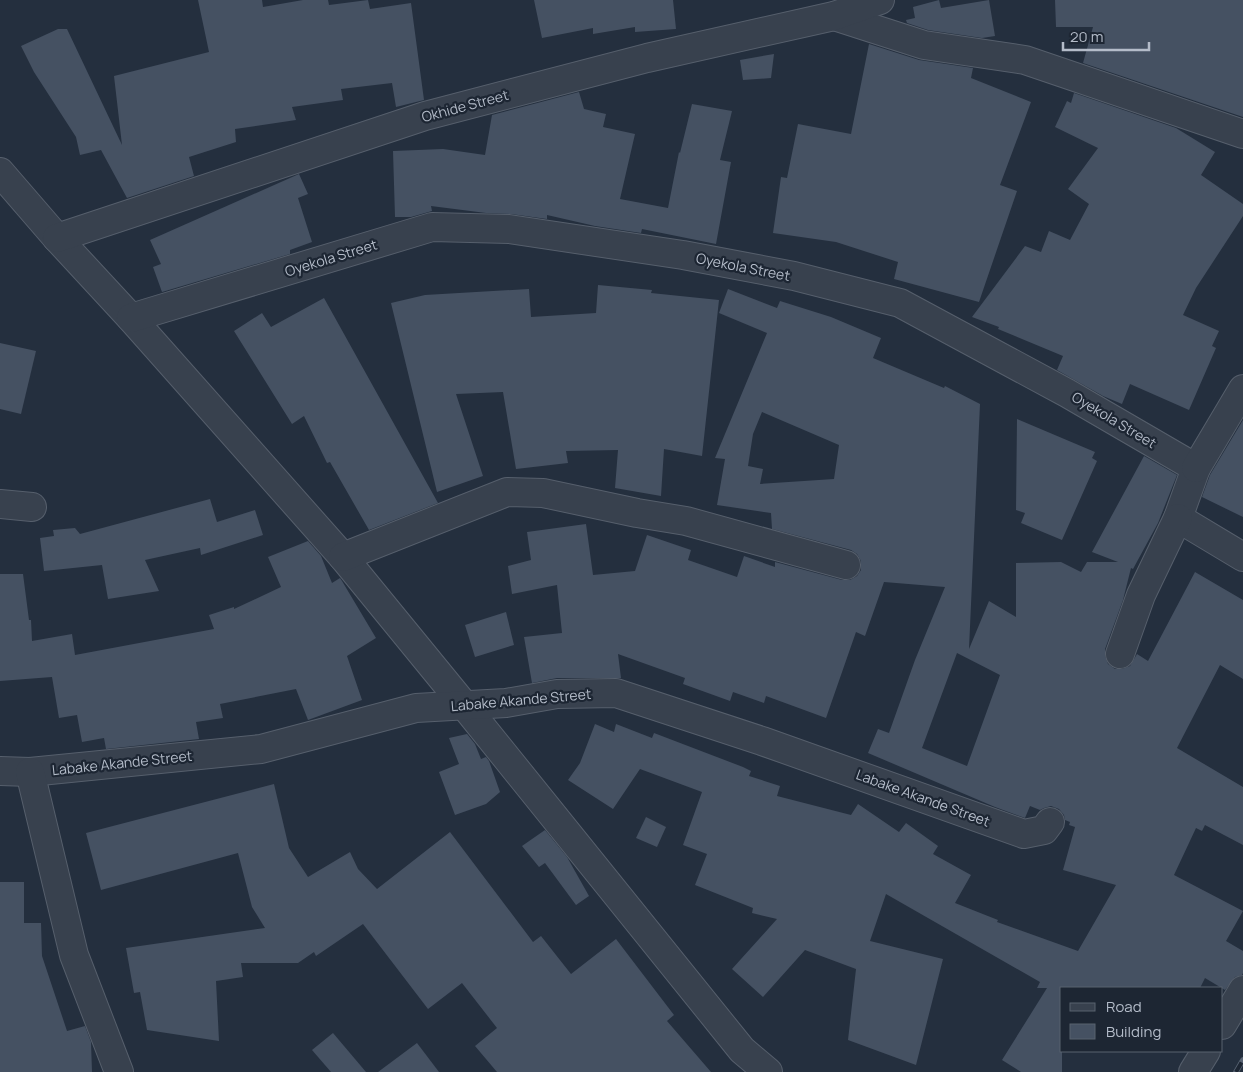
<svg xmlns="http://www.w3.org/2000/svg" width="1243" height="1072" viewBox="0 0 1243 1072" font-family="Manrope,sans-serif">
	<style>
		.building { fill: #455162; fill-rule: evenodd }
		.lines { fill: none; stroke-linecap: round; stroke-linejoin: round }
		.minor-casing { stroke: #565f6c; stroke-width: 30 }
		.minor { stroke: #38414e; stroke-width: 28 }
		.rail-casing { stroke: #5a6575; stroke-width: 5.5 }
		.rail { stroke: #1d2633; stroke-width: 4; stroke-dasharray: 11; stroke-linecap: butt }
		.labels { text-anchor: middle; stroke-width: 4.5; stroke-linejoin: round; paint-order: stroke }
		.street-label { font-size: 14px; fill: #b4bcc9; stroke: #1d2633 }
	</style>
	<rect width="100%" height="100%" fill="#242f3e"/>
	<g class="building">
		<polygon points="198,0 262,0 263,7 303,0 328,0 329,5 368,0 370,9 411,3 424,100 396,107 392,83 341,89 343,100 292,107 296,120 235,129 236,142 189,157 194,176 127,198 101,150 80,155 76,137 34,72 21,46 58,29 67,29 122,145 114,76 209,52"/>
		<polygon points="534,0 673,0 676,29 635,32 635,27 593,34 593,28 542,38"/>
		<polygon points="939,0 941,8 989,0 995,36 982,38 928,30 907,23 906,20 915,18 913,7"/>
		<polygon points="1055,0 1243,0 1243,117 1083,63 1093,27 1056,27"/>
		<polygon points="869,44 919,60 973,68 971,78 1031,102 1000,185 1017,191 979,302 894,279 898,262 836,242 773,233 781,177 787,178 798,124 851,134"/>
		<polygon points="774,54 771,78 743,80 740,60"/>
		<polygon points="579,92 584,109 606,114 603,127 635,134 620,199 668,208 679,152 680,153 692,104 732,111 720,160 731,162 716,244 642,229 641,233 595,226 547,215 547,219 511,214 486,213 431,206 432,211 411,217 395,217 393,151 443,149 485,155 492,115"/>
		<polygon points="1074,93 1176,128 1215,152 1201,175 1243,204 1243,216 1196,288 1183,315 1219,331 1212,346 1216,348 1189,410 1130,384 1122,404 1103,396 1057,370 1063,356 998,329 999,327 972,317 1025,246 1041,252 1049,231 1070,240 1089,204 1068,189 1098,148 1055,127 1067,101 1071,103"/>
		<polygon points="299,174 308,194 298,198 312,242 290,250 290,254 162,292 153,267 161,264 150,240"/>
		<polygon points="598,285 652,290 651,293 719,300 702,456 664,449 661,496 615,488 618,450 566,451 568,463 516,469 503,392 456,394 483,476 437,492 391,303 425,295 529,289 531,317 596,313"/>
		<path d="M728 289 777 308 780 301 831 317 881 338 873 358 944 388 945 386 980 404 969 649 989 601 1016 617V563L1061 562 1081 572 1087 562H1118L1092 552 1144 456 1177 475 1158 523 1133 569 1131 568 1123 600 1105 649V656L1108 664 1115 669H1122L1130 666 1137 654 1148 661 1195 572 1243 600V679L1220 665 1177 748 1243 787V845L1205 825 1202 831 1196 828 1174 875 1243 911 1226 941 1243 951V973L1242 975 1235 977 1225 990 1205 978 1200 988H1062V1072H1021L1002 1060 1047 988H1037L1040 982 886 894 870 941 943 959 916 1065 848 1040 856 969 805 950 763 997 732 969 777 919 752 913 753 908 695 885 707 854 683 845 702 792 640 769 613 809 568 780 580 763 595 724 614 732 616 724 652 738 654 733 743 767 751 771 749 776 780 786 777 796 851 815 858 804 899 832 906 823 938 846 933 854 971 875 955 903 998 920 997 922 1078 951 1116 885 1063 870 1075 827 1069 825 1070 822 1065 820 1064 815 1059 809 1051 806 1044 808 1040 810 1030 806 1025 818 995 807 868 753 878 729 889 733 915 660 945 587 884 582 865 636 856 632 826 718 766 696 764 703 733 692 730 701 683 684 685 678 618 654 621 678H557L532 683 524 637 562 633 557 585 512 594 508 566 531 560 527 532 586 524 593 575 635 571 647 535 691 550 688 560 737 577 744 556 775 567V562L842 580H850L857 576 861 570V561L857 554 851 550 772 529 771 513 717 505 725 459 715 458 767 333 719 313ZM762 412 839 445 834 479 760 484 763 469 748 466 753 434ZM957 653 1000 675 967 766 922 748Z"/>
		<polygon points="324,298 438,503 369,530 330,462 327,463 304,416 292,424 234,331 262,313 271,327"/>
		<polygon points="0,343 36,351 21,414 0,409"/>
		<polygon points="1017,419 1095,452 1092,458 1097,461 1062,540 1021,523 1025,513 1016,510"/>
		<polygon points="1243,420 1243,517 1202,497 1210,475"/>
		<polygon points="210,499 217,522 255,510 263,535 201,555 200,548 145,560 159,591 108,599 102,565 44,571 40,538 54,536 53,530 75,528 80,534"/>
		<polygon points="308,541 321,556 332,583 340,578 342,581 376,638 347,656 362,700 308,720 296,689 220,704 223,718 196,722 199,739 106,749 104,738 82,742 77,715 59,718 52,677 0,681 0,574 23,574 29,620 31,620 32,641 72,634 75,655 214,629 209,615 234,607 234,609 281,587 268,557"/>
		<polygon points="506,612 514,645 475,657 465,625"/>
		<polygon points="467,734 475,744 481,759 486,757 489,761 500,792 486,804 455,815 439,772 459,764 449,738"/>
		<polygon points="274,784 289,848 308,877 350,852 358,869 377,889 450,832 533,942 541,936 571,974 616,939 674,1015 667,1021 711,1072 497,1072 475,1046 497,1028 462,983 428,1009 363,924 316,956 314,952 298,963 241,963 243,977 216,981 219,1041 147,1030 140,992 134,993 126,948 265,928 252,907 238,853 101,890 86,833"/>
		<polygon points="646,817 666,827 657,847 636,838"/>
		<polygon points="545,830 567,857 589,896 576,905 545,863 539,867 522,846"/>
		<polygon points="0,882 24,882 24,923 41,923 42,956 67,1031 85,1026 91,1042 92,1072 0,1072"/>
		<polygon points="333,1033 366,1072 331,1072 312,1050"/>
		<polygon points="417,1043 439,1072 378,1072"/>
	</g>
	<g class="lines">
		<g class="minor-casing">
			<g id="minor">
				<polyline points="834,16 924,45 1025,60 1243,134"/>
				<polyline points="0,172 57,238 131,318 343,557 464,705 742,1050 768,1072"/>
				<polyline points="57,238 425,116 647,58 834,16 880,0"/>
				<polyline points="131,318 432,227 509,229 683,255 794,276 900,303 1067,393 1196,468 1178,518 1243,557"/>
				<polyline points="1196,468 1243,389"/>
				<polyline points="0,504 32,507"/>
				<polyline points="343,557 507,492 543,493 637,513 686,521 846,565"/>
				<polyline points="1120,654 1141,595 1178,518"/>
				<polyline points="0,771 30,772 261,749 416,708 506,703 557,694 616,693 762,741 1024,834 1044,830 1050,822"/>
				<polyline points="30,772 74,955 119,1072"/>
				<polyline points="1222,1025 1243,990"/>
				<polyline points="1193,1072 1206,1051"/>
			</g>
		</g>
		<use href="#minor" class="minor"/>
		<g class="rail-casing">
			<polyline id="rail" points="1236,1072 1243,1060"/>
		</g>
		<use href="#rail" class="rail"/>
	</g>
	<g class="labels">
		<g class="street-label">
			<text transform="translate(465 106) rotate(-15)" y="5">Okhide Street</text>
			<text transform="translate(331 258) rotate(-17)" y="5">Oyekola Street</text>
			<text transform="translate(743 267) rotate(11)" y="5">Oyekola Street</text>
			<text transform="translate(1114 420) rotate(31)" y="5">Oyekola Street</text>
			<text transform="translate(521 700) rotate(-5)" y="5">Labake Akande Street</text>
			<text transform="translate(122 763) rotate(-6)" y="5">Labake Akande Street</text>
			<text transform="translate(923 798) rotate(20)" y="5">Labake Akande Street</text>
		</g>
	</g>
	<rect x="1060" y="987" width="162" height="65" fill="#1d2633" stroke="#59626f"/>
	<rect x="1070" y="1003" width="25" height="8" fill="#38414e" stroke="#59626f"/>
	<text x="1106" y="1012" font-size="15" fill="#b4bcc9">Road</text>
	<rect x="1070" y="1024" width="25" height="15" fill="#455162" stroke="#59626f"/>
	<text x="1106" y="1037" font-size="15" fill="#b4bcc9">Building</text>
	<path d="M1063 42v8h86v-8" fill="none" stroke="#b4bcc9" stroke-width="2.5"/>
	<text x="1070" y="42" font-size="15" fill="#b4bcc9" stroke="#1d2633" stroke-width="4" paint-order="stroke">20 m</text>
</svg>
